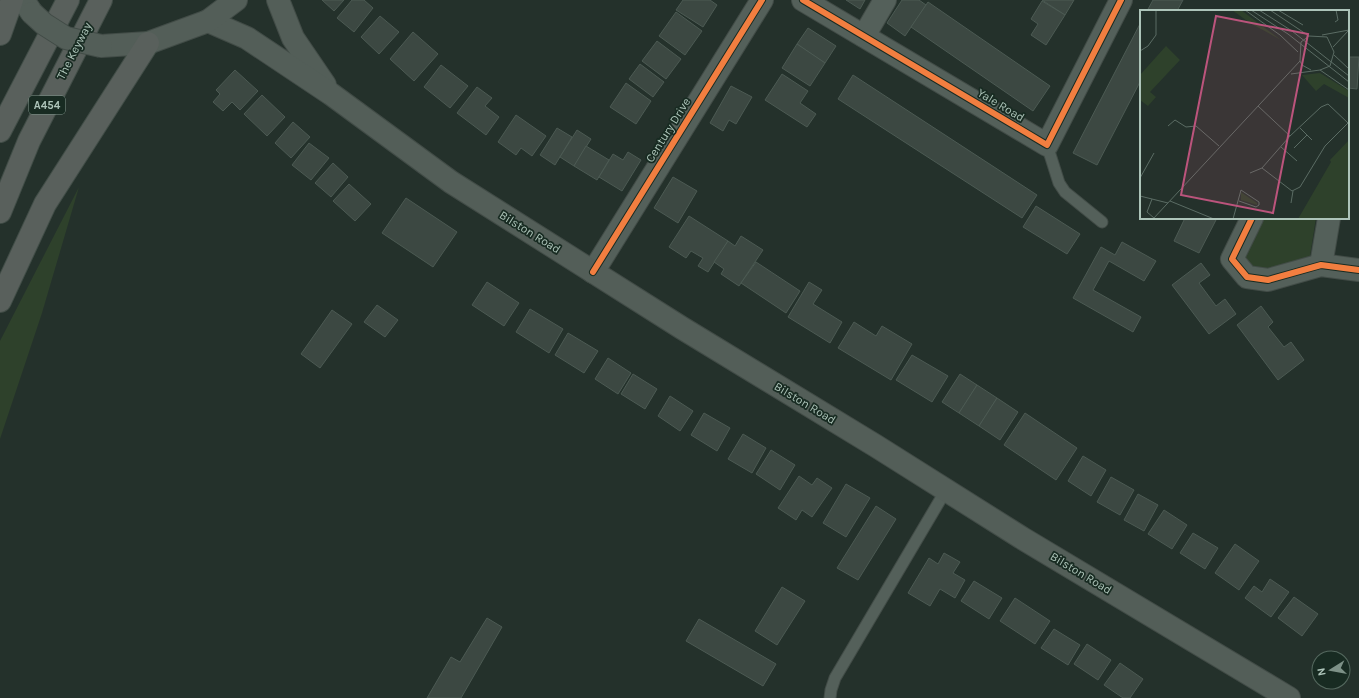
<svg xmlns="http://www.w3.org/2000/svg" width="1359" height="698" viewBox="0 0 1359 698" font-family="Karla,sans-serif">
	<style>
		.green { fill: #2e412b }
		.building { fill: #3c4842; stroke: #4c5a53 }
		.lines { fill: none; stroke-linecap: round; stroke-linejoin: round }
		.lane-casing { stroke: #424c47; stroke-width: 13 }
		.street-casing { stroke: #424c47; stroke-width: 24 }
		.secondary-casing { stroke: #424c47; stroke-width: 24 }
		.highway-casing { stroke: #414d47; stroke-width: 24 }
		.lane { stroke: #54605a; stroke-width: 11 }
		.street { stroke: #54605a; stroke-width: 22 }
		.secondary { stroke: #535e58; stroke-width: 22 }
		.highway { stroke: #59605c; stroke-width: 22 }
		.secondary-bridge-casing { stroke: #424c47; stroke-width: 24; stroke-linecap: butt }
		.secondary-bridge { stroke: #535e58; stroke-width: 22 }
		.cycleway-casing { stroke: #182b22; stroke-width: 8 }
		.cycleway { stroke: #f27e40; stroke-width: 6 }
		.labels { text-anchor: middle; stroke-width: 3.5; stroke-linejoin: round; paint-order: stroke }
		.shield { fill: #182b22; stroke: #80968c; stroke-width: 1 }
		.shield-label { font-size: 11px; font-weight: bold; fill: #adc4b9 }
		.street-label { font-size: 12px; fill: #adc4b9; stroke: #182b22 }
		.inset-road { fill: none; stroke: #5b6c64; stroke-width: 1 }
		.view { fill: #bb547c; fill-opacity: 0.15; stroke: #bb547c; stroke-width: 2 }
		.inset-edge { fill: none; stroke: #adc4b9; stroke-width: 2 }
	</style>
	<rect width="100%" height="100%" fill="#24312b"/>
	<g class="green">
		<polygon points="79,187 42,313 0,439 0,341"/>
		<polygon points="1261,218 1316,218 1310,256 1298,262 1263,270 1250,268 1244,260"/>
	</g>
	<g class="building">
		<polygon points="322,0 344,0 334,11"/>
		<polygon points="352,0 364,0 373,8 354,32 337,18"/>
		<polygon points="683,0 710,0 717,5 703,27 676,10"/>
		<polygon points="846,0 865,0 860,9"/>
		<polygon points="902,0 919,0 926,5 905,36 887,23"/>
		<polygon points="1042,0 1074,0 1065,15"/>
		<polygon points="1153,0 1183,0 1177,11 1147,11"/>
		<polygon points="1042,1 1065,15 1046,45 1031,35 1038,24 1031,19"/>
		<polygon points="928,2 1050,86 1033,111 911,27"/>
		<polygon points="676,12 702,31 685,55 659,36"/>
		<polygon points="380,16 399,32 379,54 361,37"/>
		<polygon points="1141,22 1141,80 1097,165 1073,153"/>
		<polygon points="808,28 836,46 825,63 797,44"/>
		<polygon points="413,32 438,54 414,81 390,59"/>
		<polygon points="657,41 681,59 666,79 642,61"/>
		<polygon points="797,44 825,63 810,86 782,68"/>
		<polygon points="1348,57 1359,57 1357,89 1348,88"/>
		<polygon points="640,64 664,82 653,97 629,79"/>
		<polygon points="441,65 468,86 450,108 424,87"/>
		<polygon points="235,70 258,91 240,110 232,102 223,111 213,102 220,94 216,90"/>
		<polygon points="782,74 808,91 800,103 816,114 807,127 765,100"/>
		<polygon points="853,75 1037,195 1022,218 838,99"/>
		<polygon points="626,83 651,101 636,124 610,107"/>
		<polygon points="731,86 752,97 736,124 729,120 723,131 710,123"/>
		<polygon points="477,87 492,98 485,106 499,117 486,135 457,113"/>
		<polygon points="262,95 285,117 267,136 244,114"/>
		<polygon points="516,115 546,136 532,156 521,148 516,155 498,142"/>
		<polygon points="293,122 310,137 291,158 275,143"/>
		<polygon points="557,128 572,137 555,165 540,155"/>
		<polygon points="577,130 591,139 574,166 560,157"/>
		<polygon points="309,143 329,158 311,180 292,165"/>
		<polygon points="586,146 609,160 597,180 574,166"/>
		<polygon points="628,152 641,160 622,191 599,177 613,154 623,160"/>
		<polygon points="333,163 348,177 331,197 315,183"/>
		<polygon points="673,177 697,191 678,223 654,208"/>
		<polygon points="349,184 371,204 355,221 333,201"/>
		<polygon points="406,198 457,232 433,267 382,233"/>
		<polygon points="1036,206 1080,234 1067,254 1023,227"/>
		<polygon points="689,216 728,241 708,272 698,266 703,258 691,251 686,258 669,247"/>
		<polygon points="1185,218 1217,218 1199,253 1174,241"/>
		<polygon points="741,236 763,250 739,286 721,274 724,269 714,262 728,241 735,246"/>
		<polygon points="1122,242 1156,261 1144,281 1109,261 1093,290 1141,317 1133,332 1073,298 1101,247 1115,255"/>
		<polygon points="756,262 800,291 786,313 741,283"/>
		<polygon points="1201,263 1210,275 1199,283 1216,306 1225,299 1236,314 1209,334 1172,285"/>
		<polygon points="487,282 519,303 504,326 472,305"/>
		<polygon points="809,282 822,290 813,304 842,322 830,343 788,317"/>
		<polygon points="377,305 398,320 385,337 364,322"/>
		<polygon points="1261,306 1273,322 1268,327 1284,347 1291,342 1304,360 1278,380 1237,325"/>
		<polygon points="530,309 563,329 549,353 516,332"/>
		<polygon points="332,310 352,324 320,368 301,354"/>
		<polygon points="854,322 876,336 882,326 912,344 891,380 838,348"/>
		<polygon points="568,333 598,351 584,373 555,355"/>
		<polygon points="912,355 948,376 932,402 896,380"/>
		<polygon points="608,358 631,373 618,394 595,379"/>
		<polygon points="633,374 657,389 645,409 621,394"/>
		<polygon points="960,374 977,385 959,413 942,402"/>
		<polygon points="977,385 997,398 979,426 959,413"/>
		<polygon points="670,396 693,411 680,431 658,416"/>
		<polygon points="997,398 1018,412 1000,440 979,426"/>
		<polygon points="704,413 730,428 717,451 691,435"/>
		<polygon points="1025,413 1077,448 1056,480 1004,445"/>
		<polygon points="743,434 766,448 752,473 728,459"/>
		<polygon points="771,450 795,465 780,490 756,474"/>
		<polygon points="1083,456 1106,470 1091,496 1068,481"/>
		<polygon points="799,476 812,485 817,478 832,488 812,517 802,510 796,520 778,508"/>
		<polygon points="1111,477 1134,490 1120,515 1097,502"/>
		<polygon points="846,484 870,498 846,537 823,523"/>
		<polygon points="1138,494 1158,505 1144,531 1124,520"/>
		<polygon points="876,506 896,519 858,580 837,568"/>
		<polygon points="1164,510 1187,525 1172,549 1148,534"/>
		<polygon points="1193,533 1218,548 1205,569 1180,553"/>
		<polygon points="1235,544 1259,561 1239,590 1215,573"/>
		<polygon points="944,553 960,562 953,573 965,580 955,598 940,589 930,606 908,593 929,558 938,564"/>
		<polygon points="1270,579 1289,592 1271,617 1245,598 1254,586 1262,592"/>
		<polygon points="974,581 1002,598 989,619 961,601"/>
		<polygon points="782,587 805,601 777,645 755,631"/>
		<polygon points="1294,597 1318,614 1302,636 1278,618"/>
		<polygon points="1015,598 1050,621 1035,644 1000,621"/>
		<polygon points="487,618 502,627 461,698 427,698 451,657 460,662"/>
		<polygon points="699,619 776,664 763,686 686,641"/>
		<polygon points="1054,629 1080,645 1068,665 1041,648"/>
		<polygon points="1087,644 1111,660 1098,680 1074,664"/>
		<polygon points="1120,663 1143,679 1130,698 1123,698 1104,685"/>
	</g>
	<g class="lines">
		<g class="lane-casing">
			<g id="lane">
				<polyline points="1047,145 1059,183 1065,192 1102,222"/>
				<polyline points="830,698 831,690 835,678 946,490"/>
			</g>
		</g>
		<g class="street-casing">
			<g id="street">
				<polyline points="803,0 1047,145 1121,0"/>
				<polyline points="864,36 885,0"/>
				<polyline points="1252,218 1232,259 1247,277 1268,280 1321,265 1359,270"/>
				<polyline points="1321,265 1329,218"/>
				<polyline points="593,272 762,0"/>
			</g>
		</g>
		<g class="secondary-casing">
			<g id="secondary">
				<polyline points="23,0 32,13"/>
				<polyline points="278,0 293,38 325,85"/>
				<polyline points="208,21 247,38 331,94 451,182 682,328 876,446 1022,538 1289,698"/>
				<polyline points="101,46 148,43 208,21 236,0"/>
			</g>
		</g>
		<g class="highway-casing">
			<g id="highway">
				<polyline points="0,34 12,0"/>
				<polyline points="0,131 68,0"/>
				<polyline points="0,212 29,141 101,0"/>
				<polyline points="0,301 45,204 148,43"/>
			</g>
		</g>
		<use href="#lane" class="lane"/>
		<use href="#street" class="street"/>
		<use href="#secondary" class="secondary"/>
		<use href="#highway" class="highway"/>
		<g class="secondary-bridge-casing">
			<polyline id="secondary-bridge" points="32,13 44,24 66,38 101,46"/>
		</g>
		<use href="#secondary-bridge" class="secondary-bridge"/>
		<g class="cycleway-casing">
			<g id="cycleway">
				<polyline points="803,0 1047,145 1121,0"/>
				<polyline points="1252,218 1232,259 1247,277 1268,280 1321,265 1359,270"/>
				<polyline points="593,272 762,0"/>
			</g>
		</g>
		<use href="#cycleway" class="cycleway"/>
	</g>
	<g class="labels">
		<rect class="shield" x="29" y="96" width="36" height="18" rx="3"/>
		<g class="shield-label">
			<text x="47" y="109">A454</text>
		</g>
		<g class="street-label">
			<text transform="translate(74 51) rotate(-63)" y="4">The Keyway</text>
			<text transform="translate(1001 105) rotate(31)" y="4">Yale Road</text>
			<text transform="translate(668 130) rotate(-58)" y="4">Century Drive</text>
			<text transform="translate(530 232) rotate(32)" y="4">Bilston Road</text>
			<text transform="translate(805 403) rotate(31)" y="4">Bilston Road</text>
			<text transform="translate(1081 573) rotate(31)" y="4">Bilston Road</text>
		</g>
	</g>
	<g transform="translate(1140 10)">
		<rect width="209" height="209" fill="#24312b"/>
		<path d="M92 0H101L141 30 110 13ZM26 36 40 50 10 82 16 87 8 96 0 90V65ZM180 63 209 81V88L184 74 176 81 162 65ZM209 130V209H158L191 152 190 150ZM101 182 117 193V195L101 190Z" fill="#2e412b"/>
		<path class="inset-road" d="M105 0 140 25 158 42M111 0 148 24 209 72M119 0 152 21 209 66M130 0 169 26M138 0 163 15M195 12 198 10 196 0M182 25 209 20M193 37 209 20M0 41 8 36 16 25V0M194 45 209 59M180 60 209 80M151 64 180 60 190 56 194 42 187 27 169 26 161 32 160 51 162 55 171 60M188 94 208 113 185 136 160 177 152 181 122 158 150 126 181 97ZM118 96 150 126M28 116 35 110 46 117 56 116 79 136M160 118 172 130M141 137 157 151M154 138 167 125M110 163 122 158M0 168 14 143M0 186 28 193M12 189 7 202 14 208M30 191 74 209M151 193 153 181M13 209 160 51M93 209 101 180 119 192V195L116 197 99 191"/>
		<path class="view" d="M76 6 168 24 133 203 41 185Z"/>
		<rect width="209" height="209" class="inset-edge"/>
	</g>
	<g transform="translate(1331 670) rotate(259)"><circle r="19" fill="#182b22" stroke="#54685e"/>
	<path d="M0-3L7 15L0 10L-7 15Z" fill="#7d9187"/>
	<text y="-6" font-size="11" font-weight="bold" text-anchor="middle" fill="#adc4b9">N</text>
	</g>
</svg>
